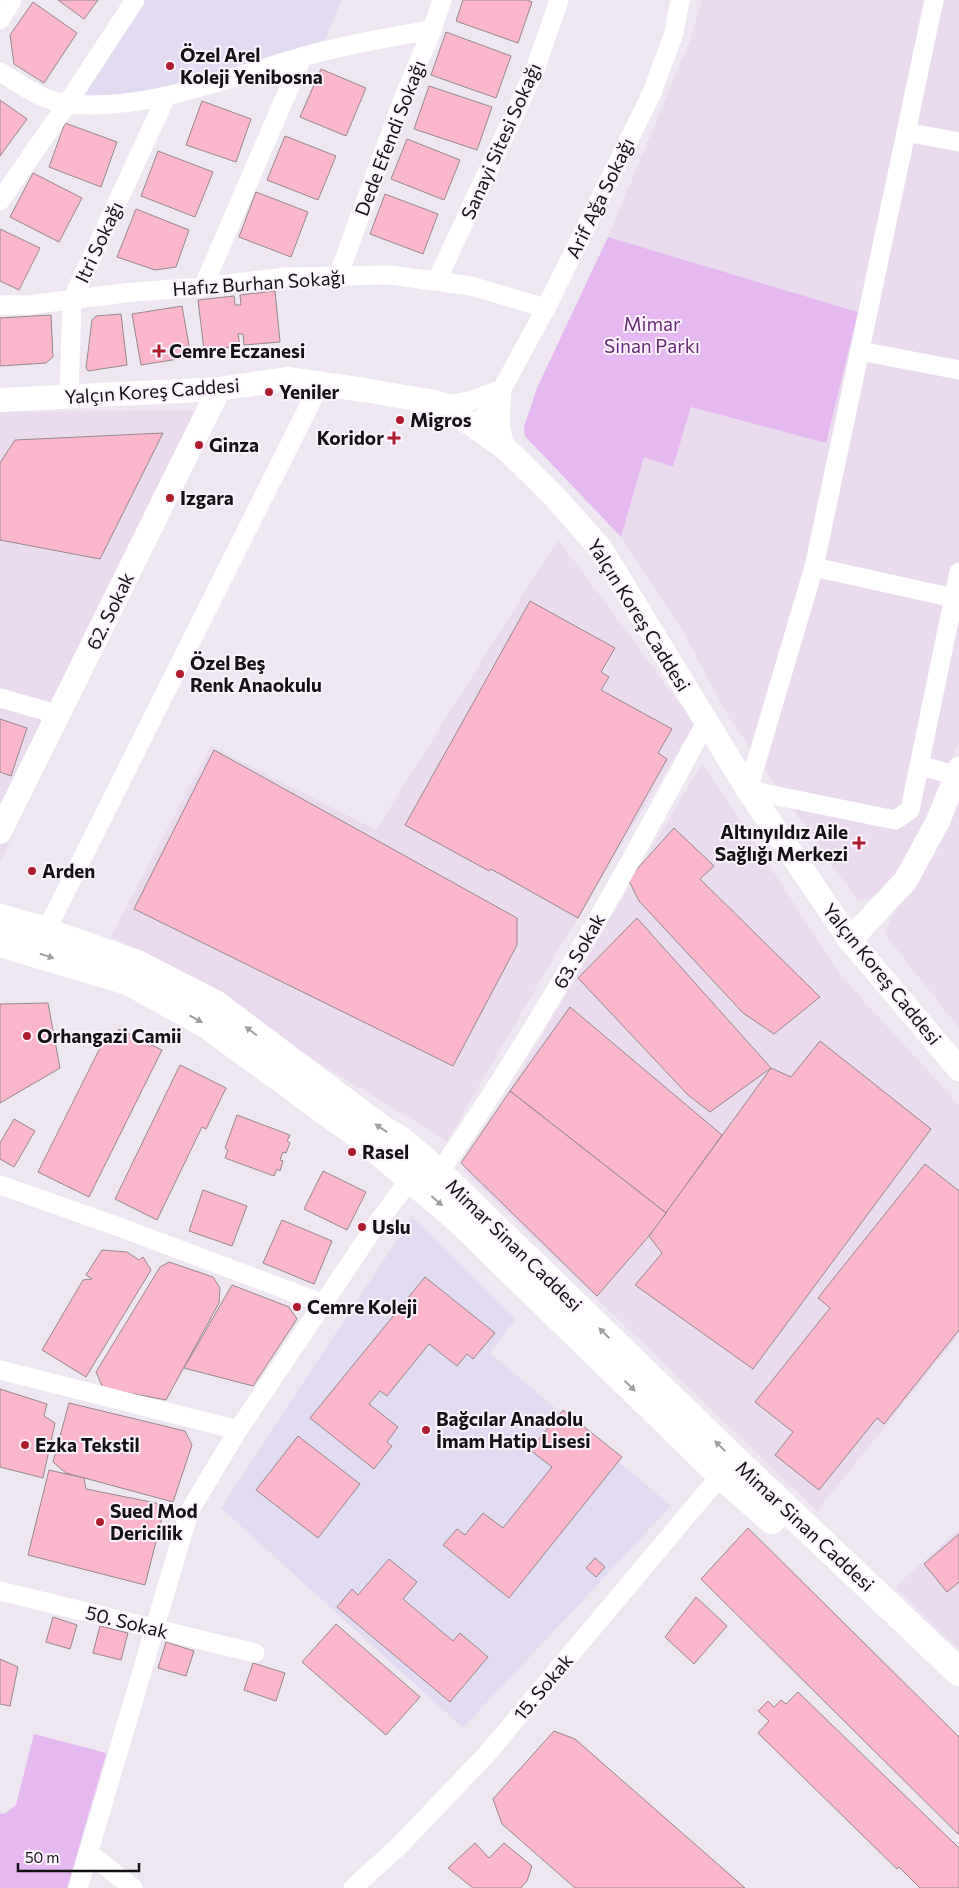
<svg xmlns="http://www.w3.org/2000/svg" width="959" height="1888" viewBox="0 0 959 1888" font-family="Commissioner,sans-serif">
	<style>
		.built { fill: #eadcee }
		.education { fill: #e3dbf1 }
		.green { fill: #e6b8f2 }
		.building { fill: #fbb6cb; stroke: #96888b }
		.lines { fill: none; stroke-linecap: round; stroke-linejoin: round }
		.minor { stroke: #fff; stroke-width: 19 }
		.tertiary { stroke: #fff; stroke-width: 24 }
		.secondary { stroke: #fff; stroke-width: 28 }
		.oneway { fill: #a1a0a1 }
		.poi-dot { fill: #af1b2c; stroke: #fcf3fe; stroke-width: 2 }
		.labels { text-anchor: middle; stroke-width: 4; stroke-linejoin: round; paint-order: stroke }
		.poi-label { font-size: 19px; font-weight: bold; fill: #141115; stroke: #fcf3fe; text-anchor: start }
		.street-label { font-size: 19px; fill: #141115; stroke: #fcf3fe }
		.park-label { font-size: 19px; fill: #672a76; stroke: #fcf3fe }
	</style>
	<rect width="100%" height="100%" fill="#eee6f1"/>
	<g class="built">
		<polygon points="702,0 959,0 959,742 922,826 904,861 886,888 869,899 857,900 729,718 678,622 621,537 644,457 673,467 691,407 826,443 858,312 608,237 689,43"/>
		<polygon points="219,410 0,862 0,412"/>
		<polygon points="558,539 695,724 564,940 447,1141 111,936 211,746 376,830"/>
		<polygon points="702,763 843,978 959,1105 959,1334 817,1511 463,1170"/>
		<polygon points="959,788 959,1028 884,933"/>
		<polygon points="959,1529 959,1649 895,1587"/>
	</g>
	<g class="education">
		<polygon points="142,0 341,0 325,40 153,93 81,96"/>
		<polygon points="412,1217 516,1319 490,1353 671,1506 463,1728 221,1508"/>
	</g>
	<g class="green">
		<polygon points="608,237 858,312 826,443 691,407 673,467 644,457 621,537 525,436 524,427 537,388"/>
		<polygon points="34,1734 106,1753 105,1758 67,1888 0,1888 0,1813 4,1814 16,1805"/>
	</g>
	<g class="building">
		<polygon points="58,0 98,0 84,19"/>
		<polygon points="463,0 527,0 532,2 518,43 456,21"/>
		<polygon points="33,2 77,33 44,83 14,64 10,35"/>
		<polygon points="446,32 511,56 496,98 431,75"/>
		<polygon points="321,69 366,88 346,136 300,117"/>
		<polygon points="429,86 492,107 477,150 414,129"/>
		<polygon points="0,100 27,119 0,156"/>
		<polygon points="202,101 251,119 236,162 186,145"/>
		<polygon points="65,123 117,142 101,187 49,167"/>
		<polygon points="285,136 336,156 318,200 267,180"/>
		<polygon points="407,139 460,160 444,200 391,179"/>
		<polygon points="158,151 213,172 195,217 141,196"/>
		<polygon points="33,173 82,198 59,242 10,217"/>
		<polygon points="256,192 308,212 291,257 239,237"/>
		<polygon points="385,194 438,214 423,254 370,234"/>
		<polygon points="136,209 189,230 176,267 155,270 117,257"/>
		<polygon points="0,229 40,248 19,290 0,281"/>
		<polygon points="275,291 280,342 244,345 243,334 238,334 240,346 204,350 198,300 234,296 235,305 241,305 240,295"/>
		<polygon points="182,306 191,357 141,365 132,314"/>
		<polygon points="121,314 127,365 88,371 86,368 92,320 96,316"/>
		<polygon points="51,315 53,357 46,363 0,366 0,318"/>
		<polygon points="163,433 100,559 0,540 0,463 15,440"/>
		<polygon points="530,601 615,648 601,672 609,677 601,690 672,729 658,753 667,759 578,918 491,869 489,871 405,825"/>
		<polygon points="0,719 27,728 11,776 0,772"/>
		<polygon points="214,750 517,918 517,945 453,1066 134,909"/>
		<polygon points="674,828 714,866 700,879 820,997 774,1034 743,1013 639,901 628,879"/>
		<polygon points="637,918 771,1068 710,1112 688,1095 578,978"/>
		<polygon points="48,1003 60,1068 0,1103 0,1004"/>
		<polygon points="570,1007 722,1135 666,1213 510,1091"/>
		<polygon points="119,1029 162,1050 89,1197 38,1172 105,1038 113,1042"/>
		<polygon points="820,1041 931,1129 753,1369 635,1285 662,1253 649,1236 771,1068 791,1077"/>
		<polygon points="180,1065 226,1088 206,1129 202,1127 157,1220 115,1199"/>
		<polygon points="510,1091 666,1213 649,1236 597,1296 461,1163"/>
		<polygon points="237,1115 290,1135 287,1141 290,1143 286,1153 283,1152 280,1160 283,1161 280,1171 277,1169 274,1176 225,1158 228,1150 225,1148"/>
		<polygon points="14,1119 35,1131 14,1167 0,1159 0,1143"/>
		<polygon points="925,1164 959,1191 959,1330 884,1424 877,1418 819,1490 775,1455 793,1432 755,1402 830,1308 818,1298"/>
		<polygon points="323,1171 366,1192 347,1230 304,1209"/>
		<polygon points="203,1190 247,1206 232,1246 189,1231"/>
		<polygon points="282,1220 332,1241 314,1284 263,1263"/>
		<polygon points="102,1250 127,1252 139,1260 143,1257 151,1270 86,1377 42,1350 83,1280 92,1279 86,1275"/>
		<polygon points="169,1262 213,1277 220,1288 219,1303 166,1400 103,1388 96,1372 160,1267"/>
		<polygon points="425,1277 495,1333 473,1359 467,1354 457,1366 429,1344 387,1396 380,1391 369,1404 398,1427 387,1442 392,1446 374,1469 310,1418"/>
		<polygon points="232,1285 289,1307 297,1319 253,1386 184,1368"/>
		<polygon points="0,1389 47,1404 44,1416 55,1423 43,1478 0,1467"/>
		<polygon points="69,1403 185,1431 192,1445 173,1502 66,1473 53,1462"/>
		<polygon points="563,1410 622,1457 509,1598 443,1545 457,1529 465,1535 483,1513 503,1528 552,1467 530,1450"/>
		<polygon points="298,1436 360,1484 318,1538 256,1490"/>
		<polygon points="49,1470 84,1478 86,1489 156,1503 164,1510 145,1585 28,1555"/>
		<polygon points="748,1528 959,1737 959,1835 701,1579"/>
		<polygon points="959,1534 959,1582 947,1592 924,1564"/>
		<polygon points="595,1558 605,1567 596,1577 586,1568"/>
		<polygon points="389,1559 417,1582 403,1599 453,1641 460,1633 488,1657 450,1702 337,1607 352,1589 358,1595"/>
		<polygon points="696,1597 727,1626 694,1664 665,1637"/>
		<polygon points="53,1617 77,1625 70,1649 46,1642"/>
		<polygon points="336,1624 420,1697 386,1735 302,1662"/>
		<polygon points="100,1626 128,1633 121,1660 93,1653"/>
		<polygon points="166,1642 194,1651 186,1676 158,1668"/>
		<polygon points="0,1659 18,1667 10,1706 0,1704"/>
		<polygon points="253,1663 285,1673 276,1701 244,1690"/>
		<polygon points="798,1692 959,1848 959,1888 920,1888 899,1867 897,1869 758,1733 769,1721 758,1711 768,1701 774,1707 781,1700 786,1704"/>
		<polygon points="554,1731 575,1739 745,1888 575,1888 502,1824 493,1799"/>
		<polygon points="475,1843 489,1858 504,1843 532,1866 527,1881 521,1888 473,1888 448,1868"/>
	</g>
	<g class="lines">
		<g class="minor">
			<polyline points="934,0 814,567 748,790 895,820 910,810 959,572"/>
			<polyline points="0,20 12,0"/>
			<path d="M0 72C22 85 42 101 68 104 150 111 225 78 302 57 344 45 388 37 432 30"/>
			<polyline points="906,132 959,142"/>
			<polyline points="0,201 67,104 135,0"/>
			<polyline points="338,276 402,102 432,30 442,0"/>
			<polyline points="437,280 535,70 559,0"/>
			<polyline points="203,287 303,56"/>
			<polyline points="0,305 29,305 133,292 203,287 286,277 390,275 471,286 546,308"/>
			<polyline points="860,351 959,370"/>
			<polyline points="502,390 500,423 505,448"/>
			<polyline points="69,396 72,300 166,97"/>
			<polyline points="444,405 470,401 502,389"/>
			<polyline points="477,427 502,389 546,308 651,95 674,33 680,0"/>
			<polyline points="814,567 954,598"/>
			<polyline points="0,698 60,715"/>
			<polyline points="919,765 957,776"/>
			<polyline points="46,931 320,384"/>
			<polyline points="0,1185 119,1227 324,1304"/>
			<polyline points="0,1370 238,1430"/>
			<polyline points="0,1591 255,1653"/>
			<polyline points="89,1853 133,1888"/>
			<path d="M78 1888 189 1512 238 1430 378 1222 411 1178 439 1173C538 1029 624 876 706 722"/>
			<polyline points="353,1888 399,1846 486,1755 721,1475"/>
		</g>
		<g class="tertiary">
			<polyline points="0,400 219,389 287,379 364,390 434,402 444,405 505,448 553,495 601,549 748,790 850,940 959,1069"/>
			<polyline points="0,832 219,389"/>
			<polyline points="850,940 906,880 938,821 959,769"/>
		</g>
		<g class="secondary">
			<polyline points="0,918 35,928 137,964 215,1004 380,1128 403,1142 439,1173 733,1458 959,1672"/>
			<polyline points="0,943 128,981 206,1024 365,1140 457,1218 721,1475 772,1520"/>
		</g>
	</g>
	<defs><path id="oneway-solid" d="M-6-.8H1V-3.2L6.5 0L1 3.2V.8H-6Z" transform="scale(1.25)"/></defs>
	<g class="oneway">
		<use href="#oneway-solid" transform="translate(47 956) rotate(17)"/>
		<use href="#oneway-solid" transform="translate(196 1019) rotate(29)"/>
		<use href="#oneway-solid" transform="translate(251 1031) rotate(-143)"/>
		<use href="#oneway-solid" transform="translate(381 1128) rotate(-146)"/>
		<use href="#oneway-solid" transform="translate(437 1201) rotate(41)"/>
		<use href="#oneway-solid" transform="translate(604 1333) rotate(-136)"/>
		<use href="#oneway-solid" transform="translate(630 1386) rotate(44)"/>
		<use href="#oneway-solid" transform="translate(720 1446) rotate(-136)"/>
	</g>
	<g class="poi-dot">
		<circle cx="170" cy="66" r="5"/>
		<path d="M156.5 343.5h5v5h5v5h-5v5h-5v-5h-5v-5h5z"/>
		<circle cx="269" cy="392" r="5"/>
		<circle cx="400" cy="420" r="5"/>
		<path d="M391.5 430.5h5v5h5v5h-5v5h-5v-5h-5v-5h5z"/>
		<circle cx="199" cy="445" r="5"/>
		<circle cx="170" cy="498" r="5"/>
		<circle cx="180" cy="674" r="5"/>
		<path d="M856.5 835.5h5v5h5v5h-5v5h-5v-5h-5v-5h5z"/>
		<circle cx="32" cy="871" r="5"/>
		<circle cx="27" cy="1036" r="5"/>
		<circle cx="352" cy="1152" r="5"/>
		<circle cx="362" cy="1227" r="5"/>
		<circle cx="297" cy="1307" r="5"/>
		<circle cx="426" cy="1430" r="5"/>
		<circle cx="25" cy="1445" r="5"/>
		<circle cx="100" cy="1522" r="5"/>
	</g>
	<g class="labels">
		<g class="poi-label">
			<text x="180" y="62">Özel Arel<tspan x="180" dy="22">Koleji Yenibosna</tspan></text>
			<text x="169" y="358">Cemre Eczanesi</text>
			<text x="279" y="399">Yeniler</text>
			<text x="410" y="427">Migros</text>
			<text x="384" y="445" text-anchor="end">Koridor</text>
			<text x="209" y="452">Ginza</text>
			<text x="180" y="505">Izgara</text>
			<text x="190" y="670">Özel Beş<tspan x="190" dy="22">Renk Anaokulu</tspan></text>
			<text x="848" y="839" text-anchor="end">Altınyıldız Aile<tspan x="848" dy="22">Sağlığı Merkezi</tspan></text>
			<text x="42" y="878">Arden</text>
			<text x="37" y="1043">Orhangazi Camii</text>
			<text x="362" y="1159">Rasel</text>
			<text x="372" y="1234">Uslu</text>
			<text x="307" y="1314">Cemre Koleji</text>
			<text x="436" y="1426">Bağcılar Anadolu<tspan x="436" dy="22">İmam Hatip Lisesi</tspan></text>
			<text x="35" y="1452">Ezka Tekstil</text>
			<text x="110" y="1518">Sued Mod<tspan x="110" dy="22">Dericilik</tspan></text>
		</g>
		<g class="street-label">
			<text transform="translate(390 138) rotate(-69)" y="7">Dede Efendi Sokağı</text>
			<text transform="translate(501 141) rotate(-66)" y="7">Sanayi Sitesi Sokağı</text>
			<text transform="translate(600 198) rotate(-64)" y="7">Arif Ağa Sokağı</text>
			<text transform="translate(99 242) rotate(-65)" y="7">Itri Sokağı</text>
			<text transform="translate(259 283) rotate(-4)" y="7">Hafız Burhan Sokağı</text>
			<text transform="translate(152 391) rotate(-4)" y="7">Yalçın Koreş Caddesi</text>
			<text transform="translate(110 611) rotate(-64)" y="7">62. Sokak</text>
			<text transform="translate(639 615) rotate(58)" y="7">Yalçın Koreş Caddesi</text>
			<text transform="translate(579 951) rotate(-60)" y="7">63. Sokak</text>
			<text transform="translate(882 974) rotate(51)" y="7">Yalçın Koreş Caddesi</text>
			<text transform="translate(514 1245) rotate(44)" y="7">Mimar Sinan Caddesi</text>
			<text transform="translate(805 1526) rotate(43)" y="7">Mimar Sinan Caddesi</text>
			<text transform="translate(127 1622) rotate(14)" y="7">50. Sokak</text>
			<text transform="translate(543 1687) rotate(-50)" y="7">15. Sokak</text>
		</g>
		<g class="park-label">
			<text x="652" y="331">Mimar<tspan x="652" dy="22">Sinan Parkı</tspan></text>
		</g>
	</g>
	<path d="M18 1863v8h121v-8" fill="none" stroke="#141115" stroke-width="2.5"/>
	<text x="25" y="1863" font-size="15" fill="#141115" stroke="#fcf3fe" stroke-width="4" paint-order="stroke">50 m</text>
</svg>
